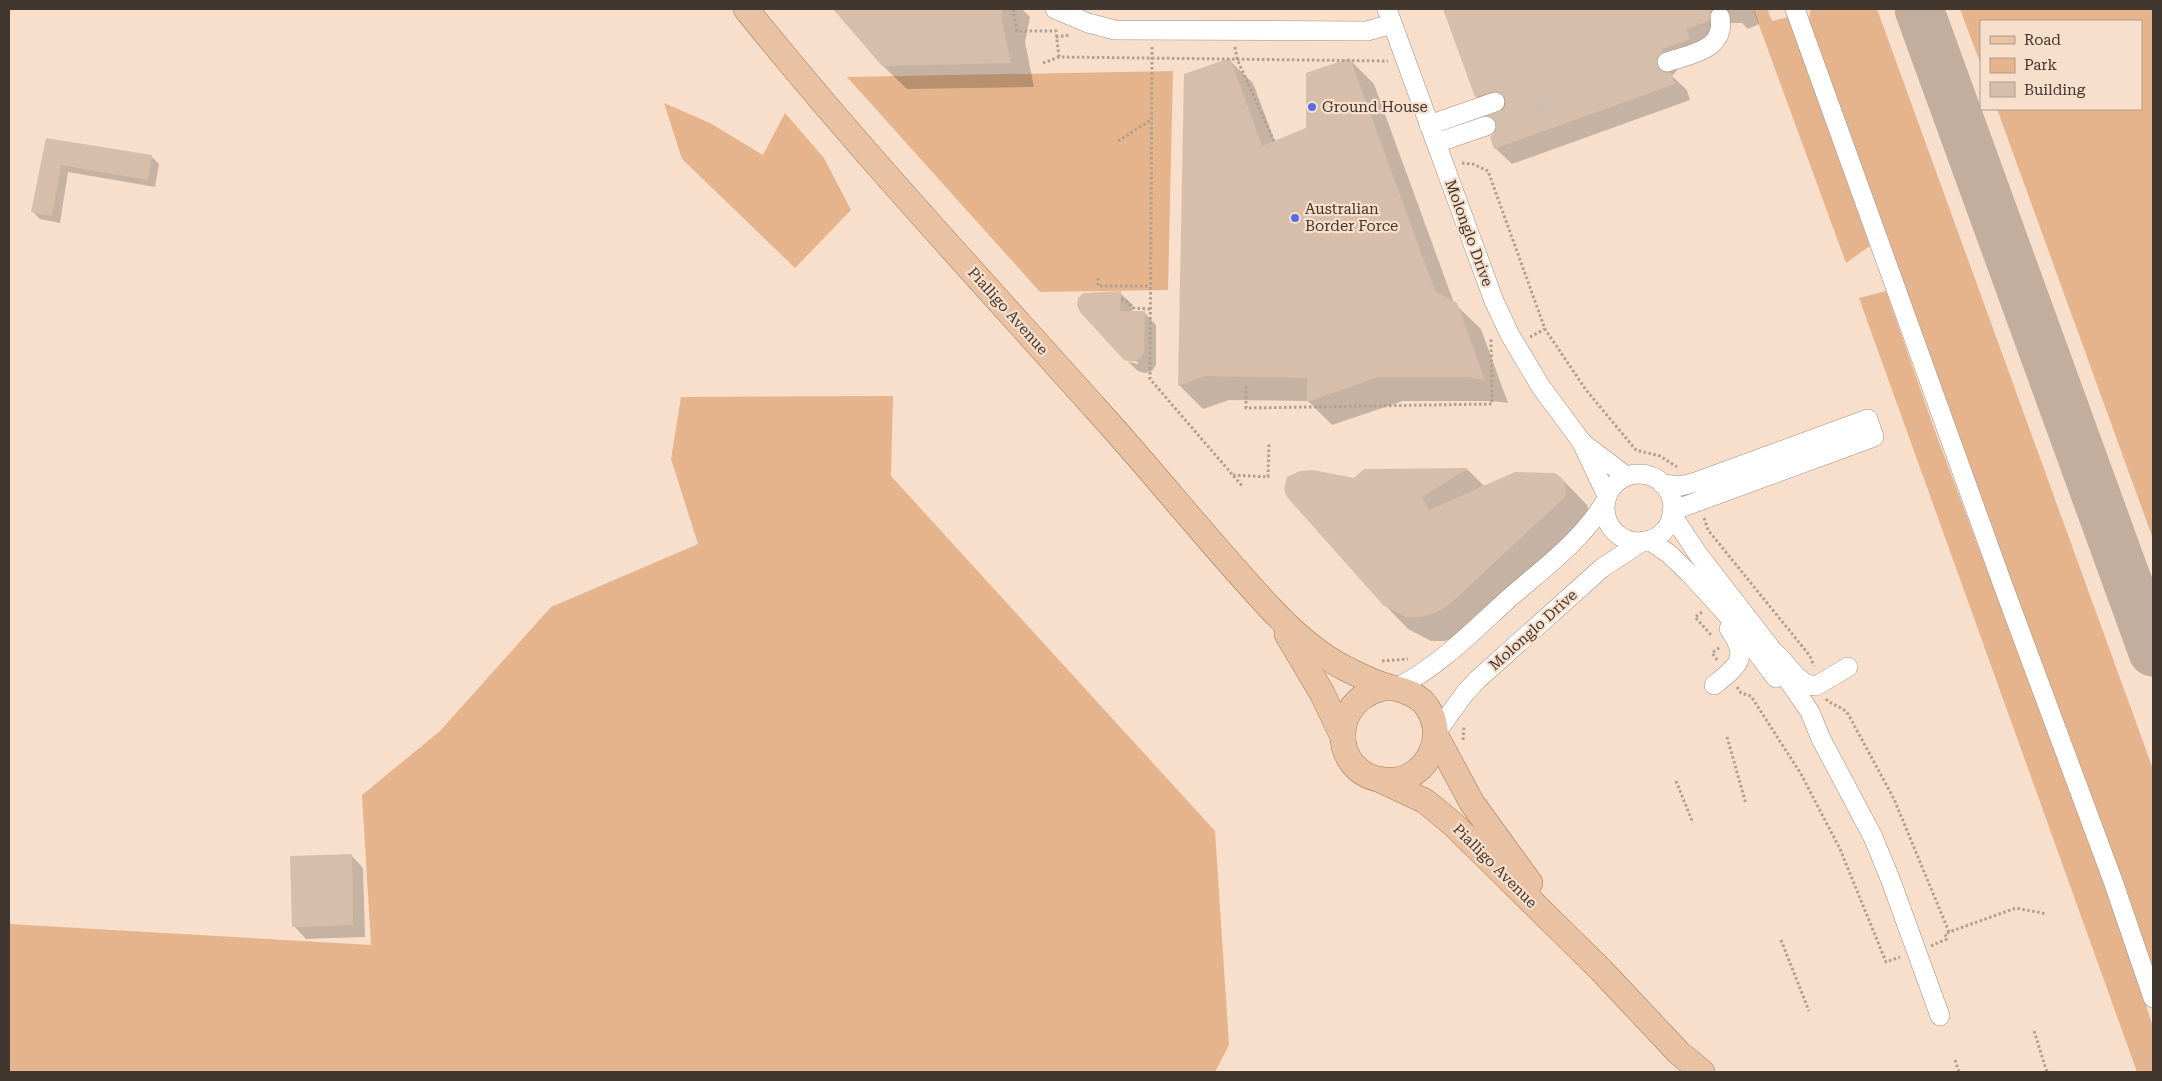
<svg xmlns="http://www.w3.org/2000/svg" width="2162" height="1081" viewBox="0 0 2162 1081" font-family="'Roboto Serif',serif">
	<style>
		.green { fill: #e5b48d }
		.shadow { fill: #0003 }
		.lines { fill: none; stroke-linecap: round; stroke-linejoin: round }
		.taxiway { stroke: #c3ae9e; stroke-width: 49 }
		.building { fill: #d7beaa }
		.minor-tunnel { stroke: #d3bdac; stroke-width: 19; stroke-dasharray: 19 9; stroke-linecap: butt }
		.minor-casing { stroke: #a48d7b; stroke-width: 20 }
		.major-casing { stroke: #a47752; stroke-width: 26 }
		.path { stroke: #b29f90; stroke-width: 3; stroke-dasharray: 2.5 2.5; stroke-linecap: butt }
		.minor { stroke: #fff; stroke-width: 19 }
		.major { stroke: #e8c2a3; stroke-width: 25 }
		.poi-dot { fill: #546ee4; stroke: #f8dfcb; stroke-width: 2 }
		.labels { text-anchor: middle; stroke-width: 4.5; stroke-linejoin: round; paint-order: stroke }
		.poi-label { font-size: 15px; fill: #41372f; stroke: #f8dfcb; text-anchor: start }
		.street-label { font-size: 15px; fill: #41372f; stroke: #f8dfcb }
	</style>
	<rect width="100%" height="100%" fill="#f8dfcb"/>
	<g class="green">
		<polygon points="1753,9 1772,9 1768,11 1772,21 1789,17 1870,246 1846,263"/>
		<polygon points="1813,9 1877,9 2153,769 2153,973 1902,288 1809,21 1810,11"/>
		<polygon points="1960,9 2153,9 2153,539 1997,109 2141,109 2141,21 1981,21 1981,65"/>
		<polygon points="1173,71 1168,290 1040,292 847,77"/>
		<polygon points="664,103 710,123 763,155 785,113 824,158 851,210 795,268 682,159"/>
		<polygon points="1886,291 1936,434 2121,927 2153,1027 2153,1072 2137,1072 1859,298"/>
		<polygon points="893,396 891,476 1215,831 1229,1045 1215,1072 9,1072 9,924 371,945 362,795 440,731 551,607 698,544 671,459 681,397"/>
	</g>
	<g class="shadow">
		<polygon points="835,9 1022,9 1030,17 1025,42 1034,87 907,89 882,65"/>
		<polygon points="1444,9 1754,9 1759,24 1748,29 1742,23 1731,23 1677,66 1678,69 1672,76 1687,90 1690,100 1512,164 1495,148 1496,134 1501,110 1493,113 1476,96"/>
		<polygon points="1229,60 1253,83 1275,142 1308,129 1350,60 1374,84 1454,303 1481,329 1508,403 1492,401 1403,401 1332,425 1308,401 1229,400 1203,409 1179,385"/>
		<polygon points="47,140 151,156 159,164 155,187 68,172 60,223 40,219 33,212"/>
		<polygon points="1120,293 1133,305 1132,312 1144,312 1156,325 1156,365 1152,371 1145,373 1138,371 1128,362 1138,364 1138,362 1125,358 1081,311"/>
		<polygon points="1365,470 1468,470 1485,487 1563,480 1587,505 1590,514 1460,636 1445,641 1431,641 1408,629 1384,604 1354,479"/>
		<polygon points="351,855 363,868 365,937 306,939 294,926"/>
	</g>
	<g class="lines">
		<polyline class="taxiway" points="1919,9 2153,652"/>
	</g>
	<g class="building">
		<polygon points="833,9 1003,9 1001,17 1011,63 882,66"/>
		<polygon points="1443,9 1713,9 1710,12 1709,21 1686,29 1690,39 1662,49 1663,52 1656,59 1659,70 1665,73 1671,73 1675,84 1494,149 1490,137 1495,133 1497,123 1490,116 1503,110 1506,105 1505,98 1497,91 1475,97"/>
		<polygon points="1230,58 1262,146 1306,128 1306,73 1350,58 1435,291 1457,303 1485,380 1467,377 1378,377 1307,402 1307,378 1205,376 1178,386 1184,74"/>
		<polygon points="46,138 152,155 148,180 61,165 52,216 31,212"/>
		<polygon points="1121,291 1120,311 1145,311 1144,352 1140,359 1132,362 1124,360 1080,312 1077,305 1078,298 1083,293"/>
		<polygon points="1469,468 1422,497 1429,510 1515,472 1555,473 1563,479 1566,490 1565,497 1452,602 1436,613 1420,617 1406,617 1383,605 1287,497 1284,489 1287,477 1300,471 1313,470 1354,478 1364,469"/>
		<polygon points="352,854 353,925 292,927 290,856"/>
	</g>
	<g class="lines">
		<polyline class="minor-tunnel" points="1486,126 1667,62"/>
		<g class="minor-casing">
			<g id="minor">
				<polyline points="1055,9 1088,23 1115,30 1367,31 1392,24"/>
				<polyline points="1387,9 1494,301 1510,335 1541,387 1581,441 1607,496"/>
				<polyline points="1795,9 2004,588 2113,881 2153,998"/>
				<path d="M1667 62C1691 54 1726 50 1720 17"/>
				<polyline points="1429,125 1495,102"/>
				<polyline points="1436,143 1486,126"/>
				<polyline points="1584,444 1626,476"/>
				<circle cx="1639" cy="508" r="34"/>
				<polyline points="1662,484 1681,486 1696,482 1868,419 1874,437 1672,511"/>
				<path d="M1672 515 1698 554 1773 651C1787 662 1798 686 1816 686L1848 667"/>
				<polyline points="1649,540 1669,554 1691,575 1733,621 1776,678"/>
				<polyline points="1773,651 1778,665 1810,712 1821,739 1873,837 1891,881 1940,1016"/>
				<path d="M1714 685C1738 666 1750 658 1729 629"/>
				<path d="M1396 688C1438 667 1471 633 1506 601 1541 570 1581 542 1605 502"/>
				<polyline points="1436,733 1465,693 1477,680 1602,568 1643,541"/>
			</g>
		</g>
		<g class="major-casing">
			<g id="major">
				<path d="M746 9C857 147 978 277 1097 410 1156 475 1212 546 1272 610 1291 630 1315 652 1339 665 1354 673 1373 683 1390 687 1405 691 1418 694 1427 707 1449 739 1424 784 1385 780 1328 775 1328 694 1390 687"/>
				<polyline points="1287,634 1322,693 1343,737"/>
				<polyline points="1436,736 1472,803 1530,883"/>
				<polyline points="1380,780 1425,801 1454,825 1601,970 1679,1053 1702,1072"/>
			</g>
		</g>
		<g class="path">
			<polyline points="1013,9 1017,31 1056,31 1059,57"/>
			<polyline points="1056,37 1070,35"/>
			<polyline points="1152,47 1150,379 1243,487"/>
			<polyline points="1235,47 1237,59 1274,141"/>
			<polyline points="1043,63 1059,57 1388,61"/>
			<polyline points="1118,141 1151,120"/>
			<polyline points="1462,163 1473,164 1488,171 1545,329 1586,390 1636,450 1660,456 1677,467"/>
			<polyline points="1098,278 1098,286 1150,286"/>
			<polyline points="1121,299 1125,300 1133,308 1150,309"/>
			<polyline points="1530,337 1545,329"/>
			<polyline points="1246,386 1246,408 1492,404 1491,337"/>
			<polyline points="1233,475 1268,477 1269,442"/>
			<polyline points="1704,518 1708,530 1810,656 1814,666"/>
			<polyline points="1702,612 1695,617 1712,636"/>
			<polyline points="1717,660 1712,653 1720,647"/>
			<polyline points="1382,661 1408,659"/>
			<polyline points="1737,687 1741,693 1751,696 1801,774 1840,849 1886,962 1900,957"/>
			<path d="M1826 699C1833 706 1842 706 1848 714L1894 799 1949 932 2016 908 2047 914"/>
			<polyline points="1727,737 1746,804"/>
			<polyline points="1463,740 1464,726"/>
			<polyline points="1676,781 1693,823"/>
			<polyline points="1781,940 1809,1011"/>
			<polyline points="1931,946 1947,939 1945,934 1949,932"/>
			<polyline points="2034,1031 2047,1072"/>
			<polyline points="1955,1060 1959,1072"/>
		</g>
		<use href="#minor" class="minor"/>
		<use href="#major" class="major"/>
	</g>
	<g class="poi-dot">
		<circle cx="1312" cy="107" r="5"/>
		<circle cx="1295" cy="218" r="5"/>
	</g>
	<g class="labels">
		<g class="poi-label">
			<text x="1322" y="112">Ground House</text>
			<text x="1305" y="214">Australian<tspan x="1305" dy="17">Border Force</tspan></text>
		</g>
		<g class="street-label">
			<text transform="translate(1469 233) rotate(70)" y="5">Molonglo Drive</text>
			<text transform="translate(1008 311) rotate(48)" y="5">Pialligo Avenue</text>
			<text transform="translate(1533 630) rotate(-42)" y="5">Molonglo Drive</text>
			<text transform="translate(1495 866) rotate(45)" y="5">Pialligo Avenue</text>
		</g>
	</g>
	<rect width="2162" height="1081" fill="none" stroke="#41372f" stroke-width="20"/>
	<rect x="1980" y="20" width="162" height="90" fill="#f8dfcb" stroke="#af9c8d"/>
	<rect x="1990" y="36" width="25" height="8" fill="#e8c2a3" stroke="#af9c8d"/>
	<text x="2024" y="45" font-size="15" fill="#41372f">Road</text>
	<rect x="1990" y="58" width="25" height="15" fill="#e5b48d" stroke="#af9c8d"/>
	<text x="2024" y="70" font-size="15" fill="#41372f">Park</text>
	<rect x="1990" y="82" width="25" height="15" fill="#d7beaa" stroke="#af9c8d"/>
	<text x="2024" y="95" font-size="15" fill="#41372f">Building</text>
</svg>
